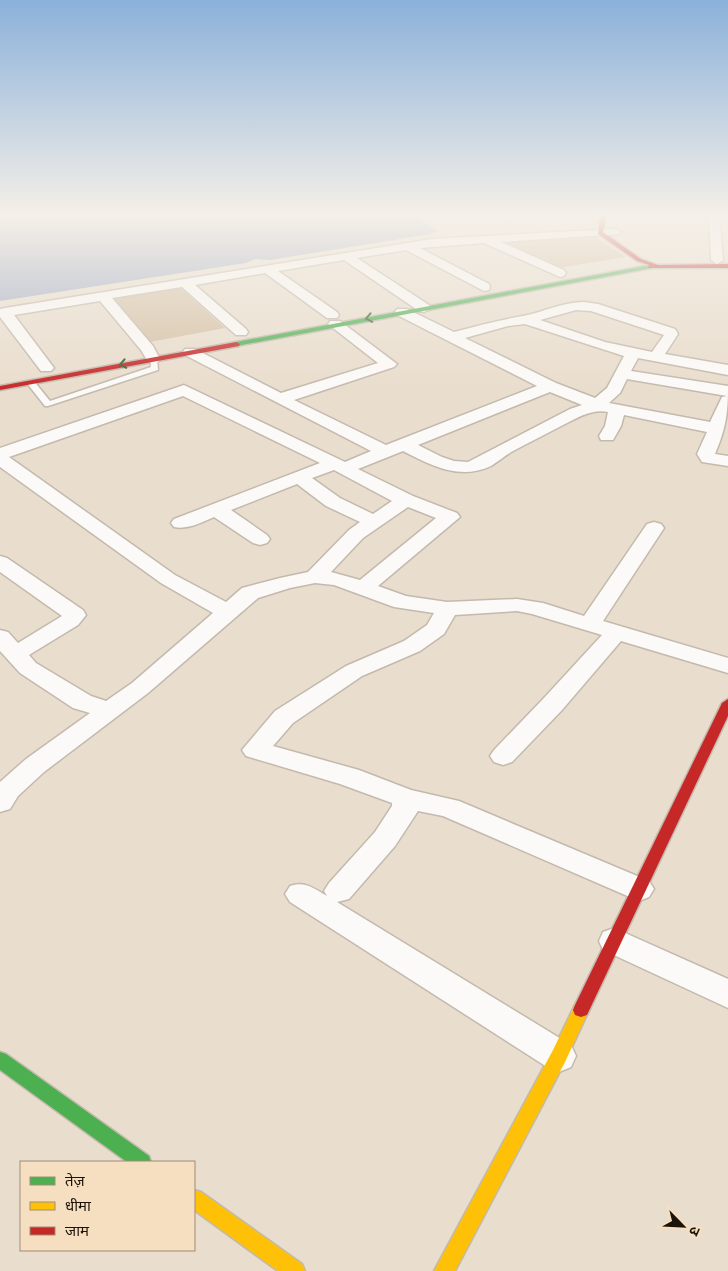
<svg xmlns="http://www.w3.org/2000/svg" width="728" height="1271" viewBox="0 0 728 1271" font-family="'Asap Condensed','Noto Sans Devanagari',sans-serif">
	<style>
		.green { fill: #d5c1a6 }
		.water { fill: #a1acc5 }
		.lines { fill: none; stroke-linecap: round; stroke-linejoin: round }
		.lane-casing { stroke: #c3b9ad; stroke-width: 3 }
		.street-casing { stroke: #c3b9ad; stroke-width: 3 }
		.fast-casing { stroke: #c3b9ad; stroke-width: 3 }
		.slow-casing { stroke: #c3b9ad; stroke-width: 3 }
		.jam-casing { stroke: #c3b9ad; stroke-width: 3 }
		.lane { fill: #fcfaf8; fill-rule: evenodd }
		.street { fill: #fcfaf8; fill-rule: evenodd }
		.fast { fill: #4caf50; fill-rule: evenodd }
		.slow { fill: #ffc107; fill-rule: evenodd }
		.jam { fill: #c62828; fill-rule: evenodd }
		.oneway { stroke: #34612c }
	</style>
	<rect width="100%" height="100%" fill="#e9ddcd"/>
	<g class="green">
		<polygon points="596,237 626,257 558,268 498,242"/>
		<polygon points="181,288 225,328 150,342 112,299"/>
	</g>
	<polygon class="water" points="25,214 413,214 437,231 431,234 270,260 256,259 246,263 0,301 0,217"/>
	<g class="lines">
		<g class="lane-casing">
			<polygon id="lane" points="150,357 157,359 158,370 48,406 45,406 26,382 33,380 50,401 151,367"/>
		</g>
		<g class="street-casing">
			<g id="street">
				<polygon points="709,214 719,214 723,260 717,264 711,260"/>
				<polygon points="615,229 621,232 619,234 501,242 564,270 566,273 564,276 560,277 484,243 420,248 489,284 490,287 489,290 484,291 406,250 357,258 429,305 431,308 424,312 419,311 344,260 278,271 337,312 339,315 337,318 327,318 265,273 195,285 246,329 248,332 246,335 236,335 182,287 112,298 153,346 160,359 158,362 148,362 141,350 100,301 14,315 54,368 51,371 41,371 0,317 0,309 5,308 432,239"/>
				<path d="M584 302 598 304 675 329 678 334 665 354 728 365V375L638 358 631 371 728 386C728 414 726 428 715 454L728 456V466L702 462 697 454 707 432 624 415 621 426 613 440H601L599 436 605 426 608 412C592 409 579 417 565 424 548 433 530 442 513 451 506 455 499 461 491 466 460 481 430 465 403 451L358 469 413 496 457 513 460 517 378 586 406 596 447 602 517 599 543 603 584 616 647 524 654 522 661 524 664 528 603 621 728 658V673L621 641 562 710 512 762 503 765 494 762 490 756 494 750 544 698 602 635 532 614 517 611 455 615 444 634 420 651 362 676 293 723 273 746 359 770 411 790 459 801 649 881 654 889 649 897 639 901 443 816 418 811 395 846 349 899 337 902 571 1045 576 1056 571 1067 559 1072 547 1067 290 902 285 894 290 886C305 881 313 888 327 896L324 891 329 883 375 832 392 806V803L340 784 246 756 242 750 275 711 346 666 404 641 427 625 434 613 394 607 334 585 315 583 290 588 258 598 148 693 44 772 18 796 10 809 0 812V782L26 759 90 713 73 708 20 673 0 651V630L8 632 18 643 62 616 0 572V556L7 558 83 610 86 615 78 625 29 655 36 663 91 696 106 701 132 683 213 613 161 583 0 467V448L184 385 345 462 371 451 185 355 183 352 185 349H195L281 393 378 363 328 324 330 321H340L397 364 394 367 294 400 386 445 537 386 397 315 395 312 397 309H407L454 332C477 326 500 320 523 316 544 312 562 302 584 302ZM576 310 591 311 664 335 652 352 605 342 540 320ZM525 324 624 356 607 388 595 398 556 383 465 338 508 326ZM627 379 727 396 722 397 710 422 609 403 620 393ZM550 392 582 405 570 409 468 462 454 461 442 457 418 445ZM183 396 320 463 174 519 171 523 174 527C188 530 202 522 214 517L253 543 260 545 267 543 270 539 267 535 231 510 297 484 326 506 360 522 349 530 308 572 280 578 242 588 226 602 175 575 9 457ZM334 470 392 501 373 514 340 498 312 478ZM408 507 436 518 360 580 331 572 363 538Z"/>
				<polygon points="614,928 728,979 728,1008 603,950 599,941 603,932"/>
			</g>
		</g>
		<g class="fast-casing">
			<g id="fast">
				<polygon points="650,265 652,266 652,268 236,346 232,344 236,342"/>
				<polygon points="0,1052 6,1054 149,1156 151,1162 127,1162 0,1070"/>
			</g>
		</g>
		<g class="slow-casing">
			<g id="slow">
				<polygon points="581,1003 587,1005 589,1010 565,1062 455,1271 434,1271 553,1050 575,1005"/>
				<polygon points="194,1190 201,1192 302,1264 305,1271 278,1271 194,1210"/>
			</g>
		</g>
		<g class="jam-casing">
			<g id="jam">
				<polygon points="601,214 607,214 603,232 641,259 658,265 728,264 728,268 648,268 649,265 637,261 598,234"/>
				<polygon points="236,342 240,344 239,346 0,390 0,386"/>
				<polygon points="728,699 728,716 587,1015 581,1017 575,1015 573,1010 575,1005 722,703"/>
			</g>
		</g>
		<use href="#lane" class="lane"/>
		<use href="#street" class="street"/>
		<use href="#fast" class="fast"/>
		<use href="#slow" class="slow"/>
		<use href="#jam" class="jam"/>
	</g>
	<defs><path id="oneway-chevron" d="M-2-3.5L2.5 0L-2 3.5" fill="none" stroke-width="1.6" stroke-linecap="round" stroke-linejoin="round" transform="scale(1.25)"/></defs>
	<g class="oneway">
		<use href="#oneway-chevron" transform="translate(369 318) rotate(169)"/>
		<use href="#oneway-chevron" transform="translate(123 364) rotate(169)"/>
	</g>
	<linearGradient id="sky" x2="0" y2="1"><stop stop-color="#8bb1da"/><stop offset="0.55" stop-color="#f5f0e8"/><stop offset="1" stop-color="#f5f0e8" stop-opacity="0"/></linearGradient>
	<rect width="728" height="391" fill="url(#sky)"/>
	<rect x="20" y="1161" width="175" height="90" fill="#f6dec0" stroke="#9e8d76"/>
	<rect x="30" y="1177" width="25" height="8" fill="#4caf50" stroke="#9e8d76"/>
	<text x="65" y="1186" font-size="15" fill="#1b1308">तेज़</text>
	<rect x="30" y="1202" width="25" height="8" fill="#ffc107" stroke="#9e8d76"/>
	<text x="65" y="1211" font-size="15" fill="#1b1308">धीमा</text>
	<rect x="30" y="1227" width="25" height="8" fill="#c62828" stroke="#9e8d76"/>
	<text x="65" y="1236" font-size="15" fill="#1b1308">जाम</text>
	<g transform="translate(683 1226) rotate(114)" stroke="#f6dec0" stroke-width="4" paint-order="stroke">
	<path d="M0-4L9 19L0 12L-9 19Z" fill="#1b1308"/>
	<text y="-8" font-size="14" font-weight="bold" text-anchor="middle" fill="#1b1308">उ</text>
	</g>
</svg>
